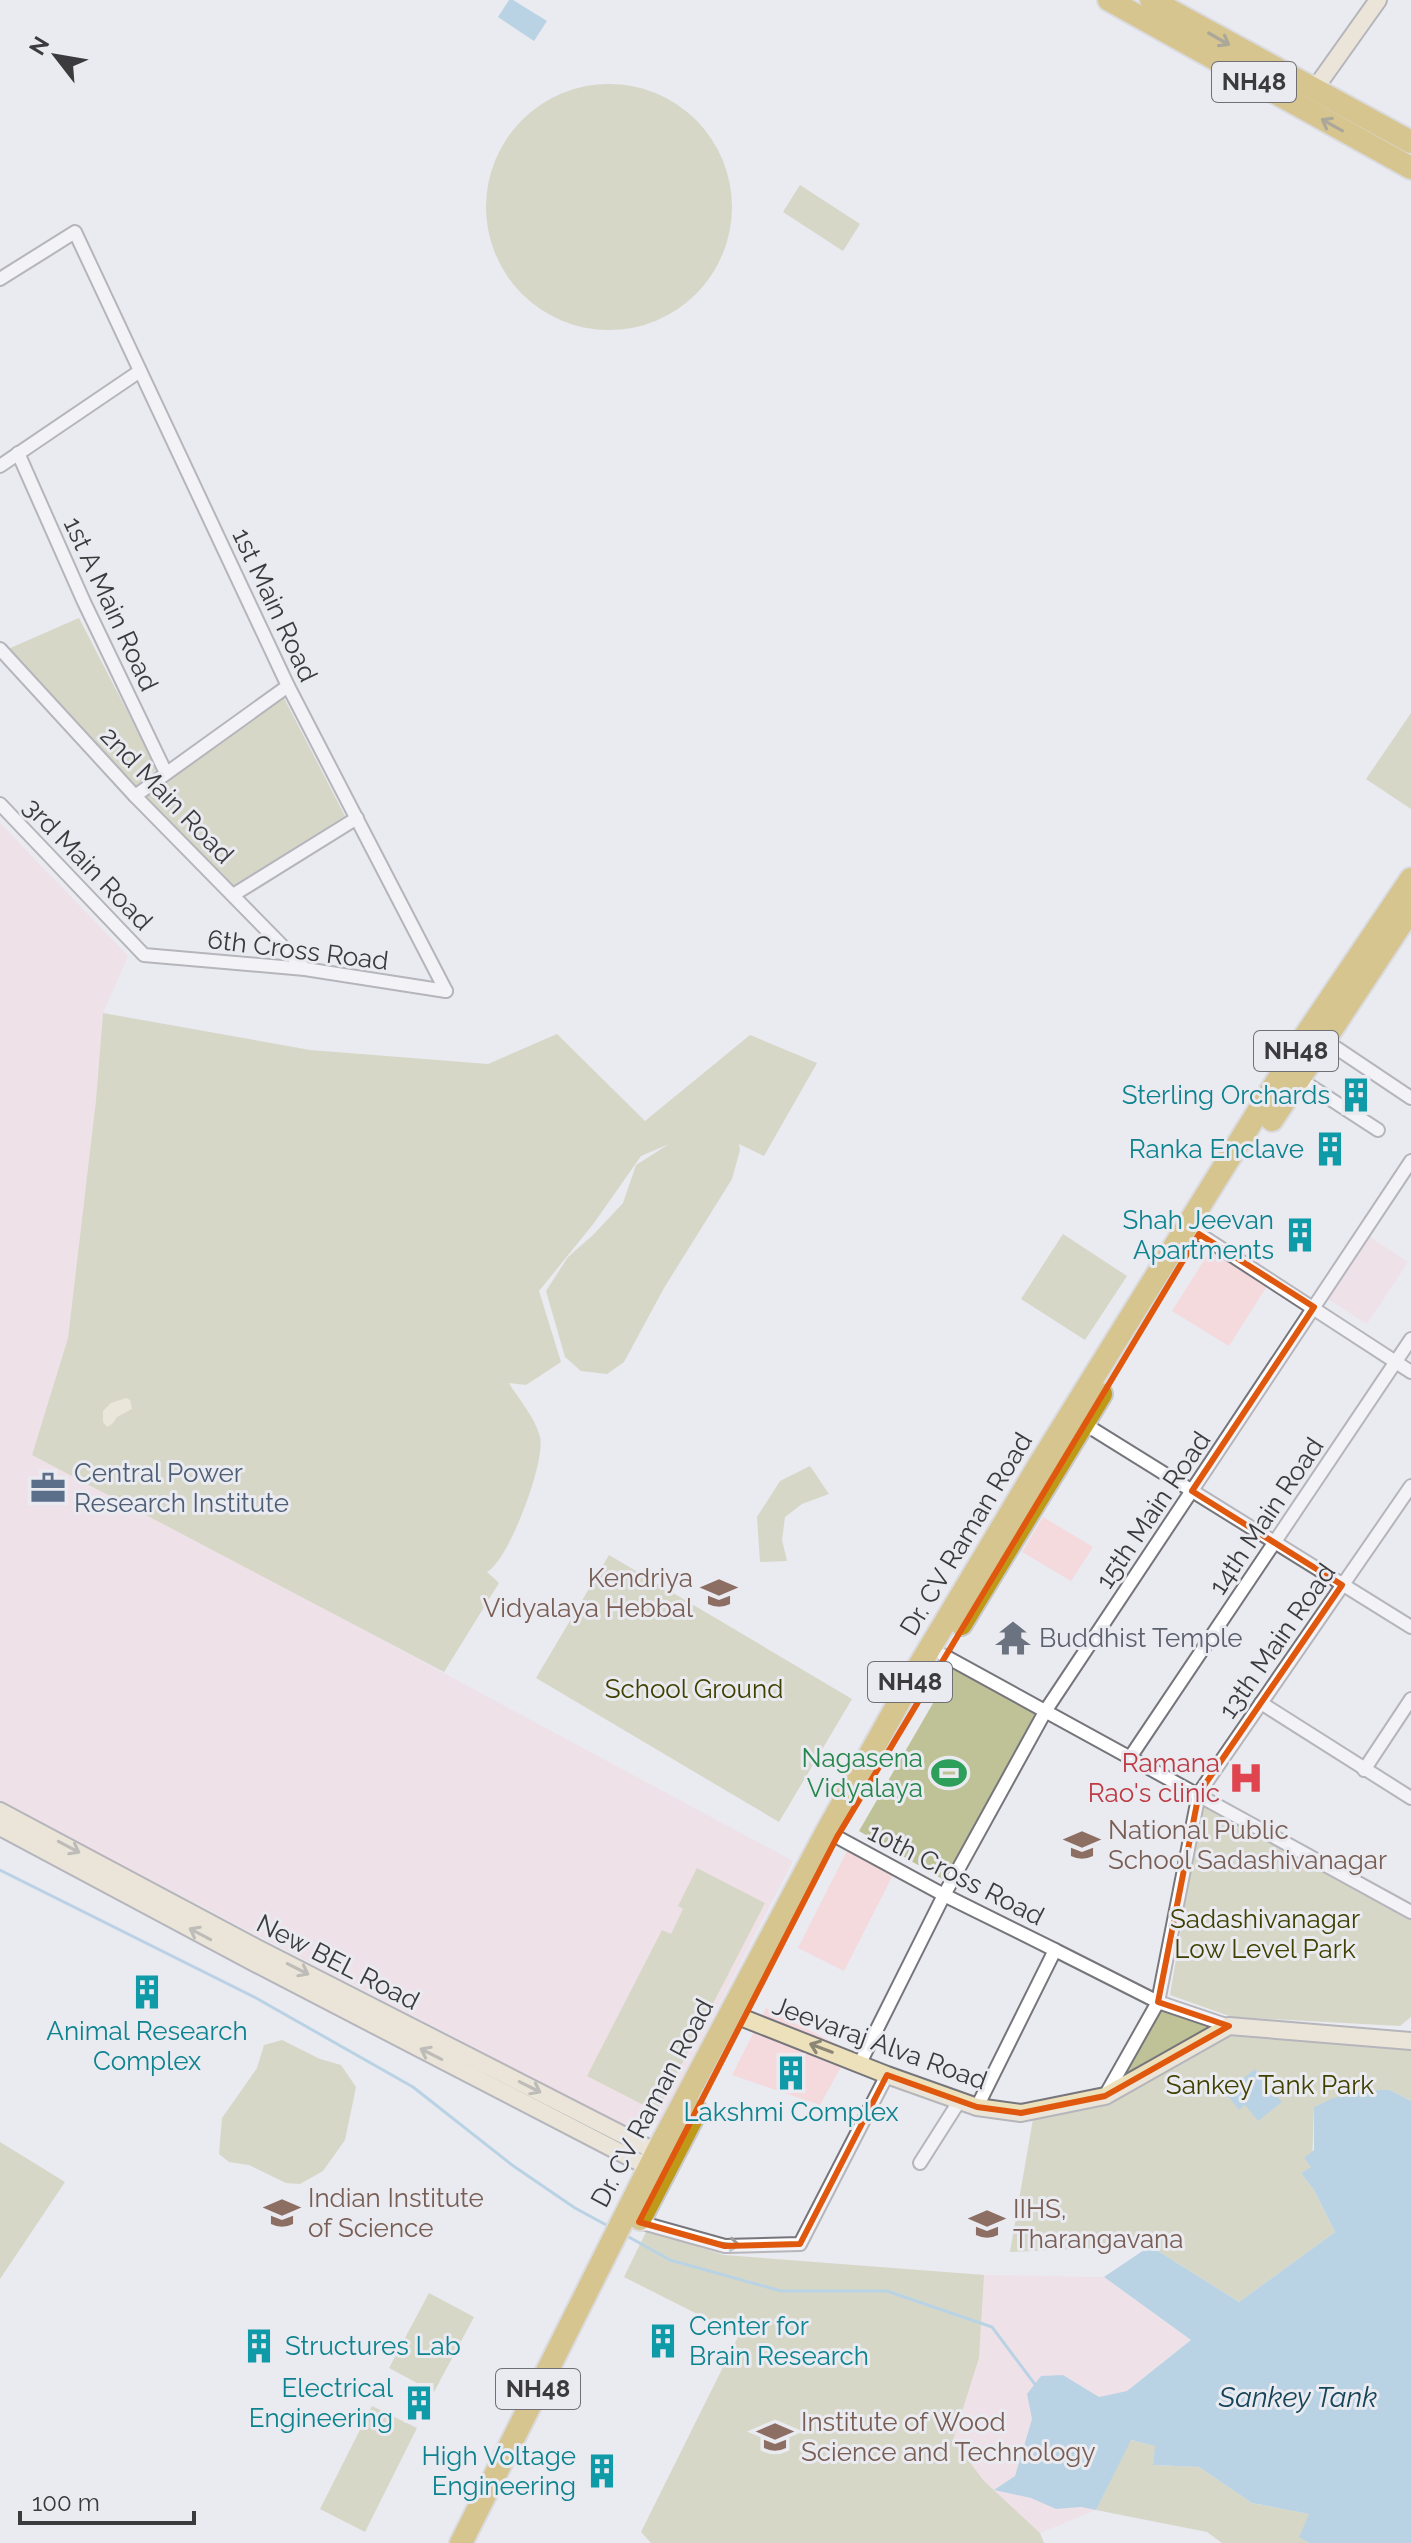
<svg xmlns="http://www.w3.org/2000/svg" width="1411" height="2543" viewBox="0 0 1411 2543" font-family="Raleway,sans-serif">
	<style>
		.commercial { fill: #f4dadd }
		.industrial { fill: #f4d9dd }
		.green { fill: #bfc296 }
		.sand { fill: #ebe2bc }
		.water { fill: #80b9d6 }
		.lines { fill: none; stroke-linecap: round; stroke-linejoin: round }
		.stream { stroke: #80b9d6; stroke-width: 3 }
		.street-casing { stroke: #75757b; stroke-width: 16 }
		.secondary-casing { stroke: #75757b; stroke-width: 20 }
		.highway-casing { stroke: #c8c8c9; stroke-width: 26 }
		.street { stroke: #fff; stroke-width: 12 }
		.secondary { stroke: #ece1ba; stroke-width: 16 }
		.highway { stroke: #bf9a18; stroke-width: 22 }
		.oneway { stroke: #635833 }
		.oneway2 { stroke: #8b8676 }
		.oneway3 { stroke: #9d9d9e }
		.marked { fill: none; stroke: #df580e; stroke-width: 6; stroke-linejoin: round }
		.labels { text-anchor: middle; stroke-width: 6; stroke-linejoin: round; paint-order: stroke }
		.shield { fill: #eaeaf1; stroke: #707074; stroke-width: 2 }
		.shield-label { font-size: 24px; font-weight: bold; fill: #3b3b3e }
		.street-label { font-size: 26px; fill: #3b3b3e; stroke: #eaeaf1 }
		.culture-label { font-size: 26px; fill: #0d838f; stroke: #eaeaf1; text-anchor: end }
		.service-label { font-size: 26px; fill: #4e5e75; stroke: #eaeaf1; text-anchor: start }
		.education-label { font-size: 26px; fill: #785e54; stroke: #eaeaf1; text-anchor: start }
		.worship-label { font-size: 26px; fill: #5b616d; stroke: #eaeaf1; text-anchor: start }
		.park-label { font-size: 26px; fill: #404100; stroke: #eaeaf1 }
		.leisure-label { font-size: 26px; fill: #27864d; stroke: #eaeaf1; text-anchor: end }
		.health-label { font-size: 26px; fill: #be3a42; stroke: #eaeaf1; text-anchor: end }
		.water-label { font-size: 28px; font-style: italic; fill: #154559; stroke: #eaeaf1 }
	</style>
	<rect width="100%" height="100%" fill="#eaeaf1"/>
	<g class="commercial">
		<polygon points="1367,1235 1408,1262 1367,1324 1326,1298"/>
		<polygon points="1210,1251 1267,1286 1229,1346 1172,1311"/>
		<polygon points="1043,1517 1093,1547 1071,1581 1022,1552"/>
		<polygon points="849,1847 895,1871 844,1971 798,1948"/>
		<polygon points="766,2008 850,2051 820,2105 732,2075"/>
		<polygon points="647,2230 724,2255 984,2275 1104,2277 1191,2340 1127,2391 1130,2440 1096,2510 1040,2533 725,2364 739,2335 624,2277"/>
	</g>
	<polygon class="industrial" points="0,823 128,956 103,1013 96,1100 68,1338 32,1455 161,1521 793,1861 659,2121 633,2130 0,1802"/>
	<g class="green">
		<circle cx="609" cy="207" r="123"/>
		<polygon points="800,185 860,224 843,251 783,212"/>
		<polygon points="79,618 157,769 132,789 8,649"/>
		<polygon points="284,698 345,816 233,886 146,797"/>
		<polygon points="1411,713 1411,809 1366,779"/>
		<path d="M103 1013 310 1050 488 1064 557 1034 645 1121 750 1035 817 1063 764 1156 739 1144 740 1150 732 1179 664 1288 624 1362 607 1374 581 1371 565 1357 546 1291 568 1257 593 1235 623 1203 636 1165 669 1144 641 1156 594 1223 539 1291 561 1362 526 1385 509 1383C519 1400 535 1417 540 1437 546 1461 509 1560 487 1572L499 1583 444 1672 32 1455 68 1338 96 1100Z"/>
		<polygon points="1063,1234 1127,1276 1085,1340 1021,1299"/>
		<polygon points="810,1466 829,1494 802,1504 785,1517 782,1540 787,1561 760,1562 757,1517 780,1481"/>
		<polygon points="609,1555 852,1699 779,1822 536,1678"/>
		<polygon points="954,1667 1039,1716 944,1880 859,1831"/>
		<polygon points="1202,1803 1411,1918 1411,2017 1400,2026 1232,2017 1170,1995"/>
		<polygon points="697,1868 765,1903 657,2112 587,2076 662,1930 671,1934 683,1909 678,1906"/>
		<polygon points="1158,2002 1229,2026 1105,2096"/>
		<polygon points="1230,2034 1411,2050 1411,2101 1390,2090 1314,2107 1312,2167 1301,2173 1314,2190 1335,2232 1239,2302 1150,2246 1010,2252 1033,2119 1109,2103"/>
		<polygon points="282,2040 320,2059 341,2065 356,2087 345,2140 323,2171 300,2184 286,2183 249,2165 229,2162 219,2154 222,2118 257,2068 264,2045"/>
		<polygon points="0,2142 65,2182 0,2279"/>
		<polygon points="647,2230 724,2255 984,2275 979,2358 953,2440 984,2481 1040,2533 1044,2543 651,2543 641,2532 739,2335 624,2277"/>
		<polygon points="429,2293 474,2317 434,2392 389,2368"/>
		<polygon points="372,2406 417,2428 365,2532 320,2509"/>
		<polygon points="1130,2440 1156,2446 1153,2465 1199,2467 1252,2503 1310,2514 1300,2537 1309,2543 1222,2543 1207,2532 1096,2510"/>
	</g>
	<polygon class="sand" points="126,1398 130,1400 132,1409 117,1417 112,1424 107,1427 103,1422 103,1411 111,1403"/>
	<g class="water">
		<polygon points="509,0 513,0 547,21 534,41 498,17"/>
		<polygon points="1255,2069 1282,2102 1258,2121 1245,2105 1239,2110 1227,2095 1233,2089 1232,2087"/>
		<polygon points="1365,2090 1390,2090 1411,2101 1411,2543 1309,2543 1299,2537 1309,2514 1252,2503 1199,2467 1153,2465 1155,2446 1131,2440 1096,2510 1081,2507 1056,2509 1031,2498 994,2490 1015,2476 1032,2419 1027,2394 1041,2376 1063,2375 1099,2397 1127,2391 1191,2340 1104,2277 1150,2246 1239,2302 1335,2232 1314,2190 1301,2173 1311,2167 1304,2158 1314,2150 1314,2107 1333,2098"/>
	</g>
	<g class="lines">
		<g class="stream">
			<polyline points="0,1870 256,1998 413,2087 512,2165 575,2208 610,2227"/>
			<polyline points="627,2236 670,2260 781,2291 887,2291 992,2327 1037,2387"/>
		</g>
		<g class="street-casing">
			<g id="street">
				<polyline points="0,279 75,232 288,686 446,991"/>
				<polyline points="18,453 84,602 166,773"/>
				<polyline points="0,466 140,371"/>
				<polyline points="0,649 135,796 305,969"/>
				<polyline points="135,796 288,686"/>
				<polyline points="0,804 144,955 305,969 446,991"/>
				<polyline points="233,895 357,818"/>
				<polyline points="1323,1039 1411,1098"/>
				<polyline points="1298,1078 1378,1130"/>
				<polyline points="1199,1234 1411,1372"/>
				<polyline points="1083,1423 1411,1627"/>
				<polyline points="943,1655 1411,1912"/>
				<polyline points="1261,1703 1411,1798"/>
				<polyline points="1131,1756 1411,1339"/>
				<polyline points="1364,1770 1411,1699"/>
				<polyline points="837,1837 944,1895 1055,1950"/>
				<polyline points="860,2063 944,1895 1046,1710 1411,1161"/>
				<polyline points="1105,2096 1158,2002 1199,1793 1411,1486"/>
				<polyline points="977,2107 1055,1950 1158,2002 1229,2026"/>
				<polyline points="920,2163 960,2100"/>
				<polyline points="639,2222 725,2246 800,2244 887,2075"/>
			</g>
		</g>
		<g class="secondary-casing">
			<g id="secondary">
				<polyline points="1314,90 1378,0"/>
				<polyline points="0,1811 257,1948 666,2157"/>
				<polyline points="0,1827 249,1960 658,2172"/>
				<polyline points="743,2018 887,2075 977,2107 1021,2113 1105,2096 1229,2026 1411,2041"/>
			</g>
		</g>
		<g class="highway-casing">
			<g id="highway">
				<polyline points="1109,0 1411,168"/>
				<polyline points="1151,0 1411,142"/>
				<polyline points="1272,1120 1411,909"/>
				<polyline points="961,1624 1101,1394"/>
				<polyline points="640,2219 696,2111"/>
				<polyline points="461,2543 657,2152 826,1833 919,1666 1039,1465 1303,1039 1411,879"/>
			</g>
		</g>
		<use href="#street" class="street"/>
		<use href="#secondary" class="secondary"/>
		<use href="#highway" class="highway"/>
	</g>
	<defs><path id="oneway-shaft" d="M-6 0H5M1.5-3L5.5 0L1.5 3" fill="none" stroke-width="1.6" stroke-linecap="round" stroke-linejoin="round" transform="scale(2)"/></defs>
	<g class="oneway">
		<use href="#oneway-shaft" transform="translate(1219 39) rotate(30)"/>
		<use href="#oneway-shaft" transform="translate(1332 125) rotate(-151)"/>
	</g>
	<g class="oneway2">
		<use href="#oneway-shaft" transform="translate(69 1847) rotate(28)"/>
		<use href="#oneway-shaft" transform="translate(200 1934) rotate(-152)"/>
		<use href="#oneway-shaft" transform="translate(298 1969) rotate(27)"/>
		<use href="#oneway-shaft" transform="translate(821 2048) rotate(-159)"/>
		<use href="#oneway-shaft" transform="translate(431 2054) rotate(-153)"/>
		<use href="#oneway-shaft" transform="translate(530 2087) rotate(27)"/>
	</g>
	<use class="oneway3" href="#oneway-shaft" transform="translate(728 2244) rotate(6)"/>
	<path d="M0 0H1411V2543H0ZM1199 1234 1314 1307 1192 1491 1342 1585 1199 1793 1158 2002 1229 2026 1105 2096 1021 2113 977 2107 887 2075 800 2244 725 2246 639 2222 837 1837Z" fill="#eaeaf1" fill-opacity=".55" fill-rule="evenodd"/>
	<path class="marked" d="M1199 1234 1314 1307 1192 1491 1342 1585 1199 1793 1158 2002 1229 2026 1105 2096 1021 2113 977 2107 887 2075 800 2244 725 2246 639 2222 837 1837Z"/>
	<defs>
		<g id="building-bare" transform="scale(2.76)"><path d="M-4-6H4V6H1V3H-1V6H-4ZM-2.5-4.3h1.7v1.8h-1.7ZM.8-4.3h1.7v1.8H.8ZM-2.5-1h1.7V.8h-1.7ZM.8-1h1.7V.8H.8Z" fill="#0f9aa8" stroke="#eaeaf1" stroke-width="2.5" paint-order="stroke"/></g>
		<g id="office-bare" transform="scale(2.76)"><path d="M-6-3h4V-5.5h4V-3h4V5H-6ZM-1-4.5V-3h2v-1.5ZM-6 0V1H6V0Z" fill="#5c6f8a" stroke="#eaeaf1" stroke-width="2.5" paint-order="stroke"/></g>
		<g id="school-bare" transform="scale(2.76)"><path d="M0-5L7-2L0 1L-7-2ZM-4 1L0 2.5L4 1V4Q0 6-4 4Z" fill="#8d6e63" stroke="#eaeaf1" stroke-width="2.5" paint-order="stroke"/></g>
		<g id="temple-bare" transform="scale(2.76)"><path d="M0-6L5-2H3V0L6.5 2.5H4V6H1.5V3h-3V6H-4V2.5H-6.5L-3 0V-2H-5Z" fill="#6b7280" stroke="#eaeaf1" stroke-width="2.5" paint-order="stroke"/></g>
		<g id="stadium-bare" transform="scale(2.76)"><path d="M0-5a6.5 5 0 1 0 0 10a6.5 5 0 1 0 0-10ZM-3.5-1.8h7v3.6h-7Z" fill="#2e9e5b" stroke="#eaeaf1" stroke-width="2.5" paint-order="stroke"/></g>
		<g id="hospital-bare" transform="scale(2.76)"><path d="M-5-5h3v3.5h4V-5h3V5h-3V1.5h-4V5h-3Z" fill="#e0444e" stroke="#eaeaf1" stroke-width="2.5" paint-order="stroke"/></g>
		<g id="university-bare" transform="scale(2.76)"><path d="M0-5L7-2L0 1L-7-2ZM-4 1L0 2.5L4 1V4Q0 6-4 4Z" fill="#8d6e63" stroke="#eaeaf1" stroke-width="2.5" paint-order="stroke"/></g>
	</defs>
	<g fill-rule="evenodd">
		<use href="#building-bare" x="1356" y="1095"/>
		<use href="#building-bare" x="1330" y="1149"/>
		<use href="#building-bare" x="1300" y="1235"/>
		<use href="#office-bare" x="48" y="1488"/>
		<use href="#school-bare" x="719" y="1593"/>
		<use href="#temple-bare" x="1013" y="1638"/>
		<use href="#stadium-bare" x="949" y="1773"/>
		<use href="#hospital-bare" x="1246" y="1778"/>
		<use href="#school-bare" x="1082" y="1845"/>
		<use href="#building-bare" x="147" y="1992"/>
		<use href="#building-bare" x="791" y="2073"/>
		<use href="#university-bare" x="282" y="2213"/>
		<use href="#university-bare" x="987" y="2224"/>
		<use href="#building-bare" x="663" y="2341"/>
		<use href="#building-bare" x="259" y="2346"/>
		<use href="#building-bare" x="419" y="2403"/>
		<use href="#university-bare" x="775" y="2437"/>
		<use href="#building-bare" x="602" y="2471"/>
	</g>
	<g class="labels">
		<g class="shield">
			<rect x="1212" y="62" width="84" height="40" rx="6"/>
			<rect x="1254" y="1031" width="84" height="40" rx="6"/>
			<rect x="868" y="1662" width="84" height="40" rx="6"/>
			<rect x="496" y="2369" width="84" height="40" rx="6"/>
		</g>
		<g class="shield-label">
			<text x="1254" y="90">NH48</text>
			<text x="1296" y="1059">NH48</text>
			<text x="910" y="1690">NH48</text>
			<text x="538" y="2397">NH48</text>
		</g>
		<g class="street-label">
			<text transform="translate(111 604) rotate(65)" y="9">1st A Main Road</text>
			<text transform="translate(275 605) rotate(65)" y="9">1st Main Road</text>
			<text transform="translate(167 795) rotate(46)" y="9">2nd Main Road</text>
			<text transform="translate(88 864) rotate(46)" y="9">3rd Main Road</text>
			<text transform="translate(298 950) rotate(7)" y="9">6th Cross Road</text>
			<text transform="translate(1153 1510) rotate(-56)" y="9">15th Main Road</text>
			<text transform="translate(1266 1516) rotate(-56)" y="9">14th Main Road</text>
			<text transform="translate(966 1534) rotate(-59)" y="9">Dr. CV Raman Road</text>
			<text transform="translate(1277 1641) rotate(-55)" y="9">13th Main Road</text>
			<text transform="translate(956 1874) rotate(27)" y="9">10th Cross Road</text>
			<text transform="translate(338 1962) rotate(27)" y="9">New BEL Road</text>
			<text transform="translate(880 2043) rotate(20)" y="9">Jeevaraj Alva Road</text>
			<text transform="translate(652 2103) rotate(-62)" y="9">Dr. CV Raman Road</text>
		</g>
		<g class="culture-label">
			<text x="1330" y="1104">Sterling Orchards</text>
			<text x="1304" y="1158">Ranka Enclave</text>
			<text x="1274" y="1229">Shah Jeevan<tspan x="1274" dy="30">Apartments</tspan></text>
			<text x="147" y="2040" text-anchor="middle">Animal Research<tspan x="147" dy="30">Complex</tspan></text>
			<text x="791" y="2121" text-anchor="middle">Lakshmi Complex</text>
			<text x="689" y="2335" text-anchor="start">Center for<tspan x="689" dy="30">Brain Research</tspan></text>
			<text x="285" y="2355" text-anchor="start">Structures Lab</text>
			<text x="393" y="2397">Electrical<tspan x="393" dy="30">Engineering</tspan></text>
			<text x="576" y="2465">High Voltage<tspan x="576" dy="30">Engineering</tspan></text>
		</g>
		<g class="service-label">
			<text x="74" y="1482">Central Power<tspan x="74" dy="30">Research Institute</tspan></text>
		</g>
		<g class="education-label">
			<text x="693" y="1587" text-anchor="end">Kendriya<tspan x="693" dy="30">Vidyalaya Hebbal</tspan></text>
			<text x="1108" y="1839">National Public<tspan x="1108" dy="30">School Sadashivanagar</tspan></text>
			<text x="308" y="2207">Indian Institute<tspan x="308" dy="30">of Science</tspan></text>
			<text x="1013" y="2218">IIHS,<tspan x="1013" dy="30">Tharangavana</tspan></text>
			<text x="801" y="2431">Institute of Wood<tspan x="801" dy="30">Science and Technology</tspan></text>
		</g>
		<g class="worship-label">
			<text x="1039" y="1647">Buddhist Temple</text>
		</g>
		<g class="park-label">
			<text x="694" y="1698">School Ground</text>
			<text x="1265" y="1928">Sadashivanagar<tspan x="1265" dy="30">Low Level Park</tspan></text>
			<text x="1270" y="2094">Sankey Tank Park</text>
		</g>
		<g class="leisure-label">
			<text x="923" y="1767">Nagasena<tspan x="923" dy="30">Vidyalaya</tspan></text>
		</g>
		<g class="health-label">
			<text x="1220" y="1772">Ramana<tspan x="1220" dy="30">Rao's clinic</tspan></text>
		</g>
		<g class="water-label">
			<text x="1298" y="2407">Sankey Tank</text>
		</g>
	</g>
	<g transform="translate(56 56) rotate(301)" stroke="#eaeaf1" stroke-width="6" paint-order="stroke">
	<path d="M0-6L14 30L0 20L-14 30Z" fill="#3b3b3e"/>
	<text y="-12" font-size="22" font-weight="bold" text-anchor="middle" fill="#3b3b3e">N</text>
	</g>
	<path d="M20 2511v12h174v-12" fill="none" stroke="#3b3b3e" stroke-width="4"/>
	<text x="32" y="2511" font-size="24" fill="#3b3b3e" stroke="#eaeaf1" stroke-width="6" paint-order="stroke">100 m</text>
</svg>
